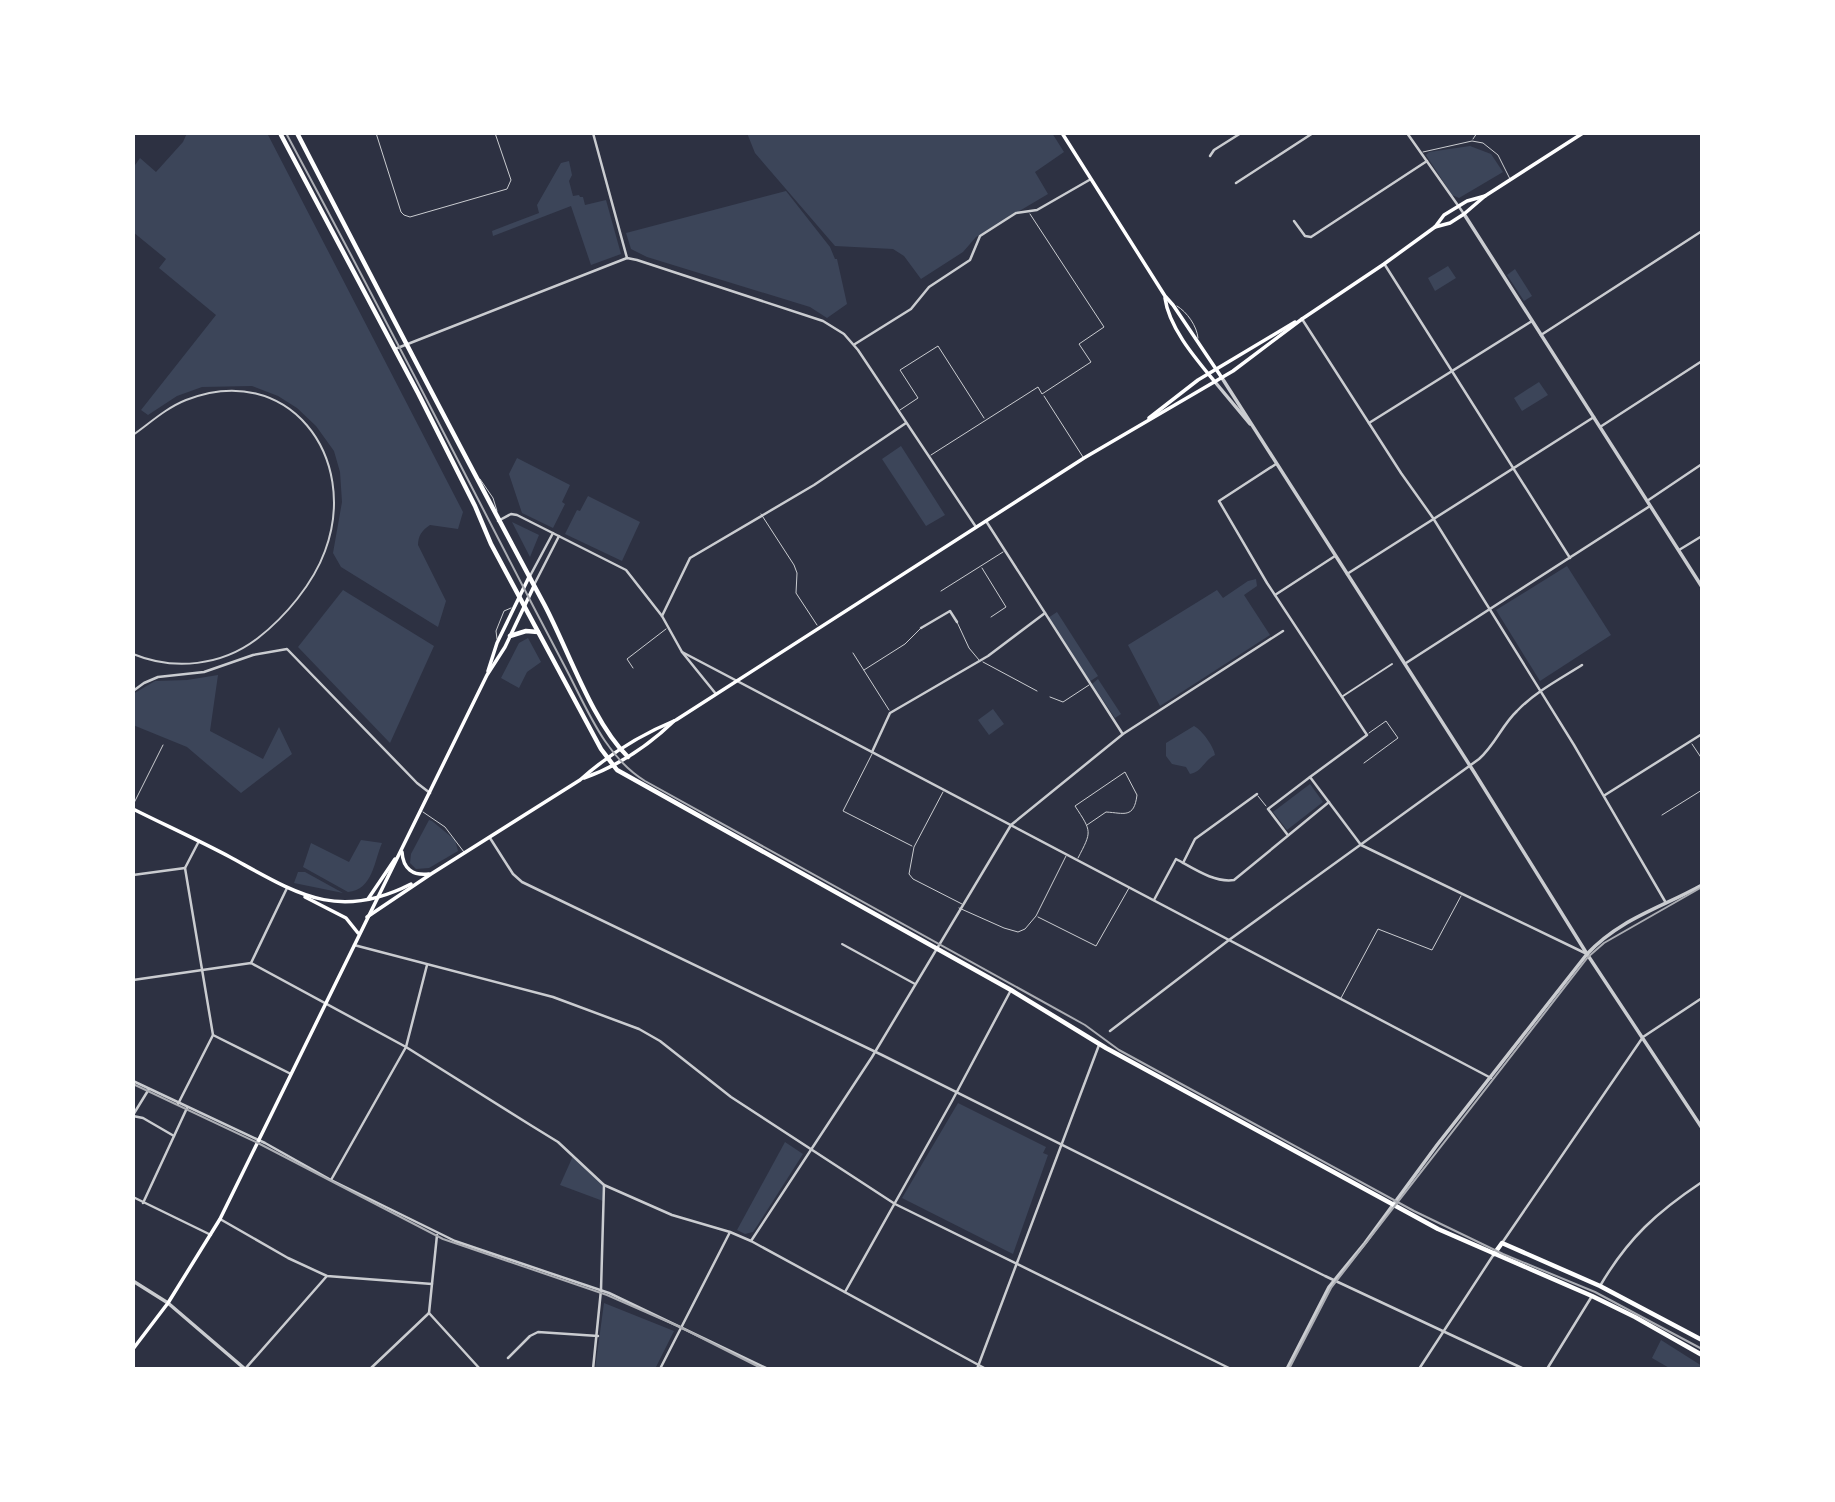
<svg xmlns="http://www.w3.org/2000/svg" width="1835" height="1502" viewBox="0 0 1835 1502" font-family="'DM Sans',sans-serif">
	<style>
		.green { fill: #3c4559 }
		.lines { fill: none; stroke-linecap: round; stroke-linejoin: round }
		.service { stroke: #caccd0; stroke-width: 1 }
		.pedestrian { stroke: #caccd0; stroke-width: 2 }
		.minor { stroke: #caccd0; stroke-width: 2.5 }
		.tertiary { stroke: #caccd0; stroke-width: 3.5 }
		.secondary { stroke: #fff; stroke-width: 3.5 }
		.primary { stroke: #fff; stroke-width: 4.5 }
		.tram { stroke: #abadb3; stroke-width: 2 }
	</style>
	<rect width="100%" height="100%" fill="#2d3142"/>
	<g class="green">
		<path d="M187 133H267L463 512 458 529 430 525C422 530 418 536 418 545L446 601 438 627 341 567 333 553 342 502 340 472 334 451 316 426 297 408 278 396 252 386 202 387 177 396 148 415 141 410 216 315 159 268 166 259 133 232V168L140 158 156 172 183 142Z"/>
		<polygon points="747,133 1052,133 1064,152 1035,172 1048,194 976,237 963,252 921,279 904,256 893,249 835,246 755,153"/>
		<polygon points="1470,146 1491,154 1503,172 1459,198 1452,195 1426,155 1429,152"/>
		<polygon points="569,161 572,175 569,181 573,196 579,195 580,197 583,197 585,205 606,200 621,254 591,265 571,206 493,236 492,231 539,213 537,205 561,163"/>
		<polygon points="786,191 830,247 835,259 837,259 847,304 827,318 810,307 647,257 631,249 626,233"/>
		<polygon points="1448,266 1456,278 1435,291 1428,278"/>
		<polygon points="1515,269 1532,296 1524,301 1507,275"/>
		<polygon points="1539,382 1548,395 1522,411 1514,398"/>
		<polygon points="901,446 945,515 926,526 882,459"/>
		<polygon points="517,458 570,485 562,502 565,504 553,528 522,513 509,474"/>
		<polygon points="588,496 640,522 622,561 565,534 577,510 580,511"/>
		<polygon points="512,522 539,535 530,557"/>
		<polygon points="1567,566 1611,635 1540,681 1496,610"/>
		<polygon points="1256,579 1257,586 1244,595 1270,635 1160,706 1128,645 1217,590 1223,598 1248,581"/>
		<polygon points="343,590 434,646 390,743 298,647"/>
		<polygon points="1057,612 1098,676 1089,682 1048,618"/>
		<polygon points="528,638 541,662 527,672 519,688 501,678 519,643"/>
		<polygon points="218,675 210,731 263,759 279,727 292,754 241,793 187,747 133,725 133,694 155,681 187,680"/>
		<polygon points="1098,679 1121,714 1115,718 1092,684"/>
		<polygon points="993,709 1004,724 989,735 978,720"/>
		<path d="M1194 726C1202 730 1214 747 1215 755 1204 760 1202 772 1190 774L1186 767 1172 764 1166 756V743Z"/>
		<polygon points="1310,784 1323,802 1287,830 1273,812"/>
		<polygon points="429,820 432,821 455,840 458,851 429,868 416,869 410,863 411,854"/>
		<path d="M361 840 382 843C374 861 373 890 348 892L303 867 311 843 349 862Z"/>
		<polygon points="298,872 305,872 343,893 294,883"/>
		<polygon points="958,1103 1046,1147 1043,1153 1048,1155 1013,1254 902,1198"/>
		<polygon points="785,1142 803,1154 759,1223 753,1232 745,1234 737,1230"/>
		<polygon points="573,1156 604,1185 603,1201 560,1185"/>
		<polygon points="604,1303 674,1331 655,1369 595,1369"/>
		<polygon points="1661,1340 1702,1366 1702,1369 1671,1369 1652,1358"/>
	</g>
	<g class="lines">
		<g class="service">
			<polyline points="376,133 401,212 404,215 410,217 507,189 511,180 495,133"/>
			<polyline points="1473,139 1477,133"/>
			<polyline points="1423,152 1472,141 1483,143 1498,155 1510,179"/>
			<path d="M1177 306C1187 312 1197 326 1198 338"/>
			<polyline points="1044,396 1083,457"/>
			<polyline points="900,410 918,398 900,370 938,346 984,418"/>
			<polyline points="931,455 1038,387 1042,394 1091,362 1079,344 1104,327 1030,214"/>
			<polyline points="480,479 493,498 497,511"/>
			<polyline points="761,514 794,565 797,573 796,593 817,625"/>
			<polyline points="982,568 1006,607 991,617"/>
			<polyline points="941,591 1003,552"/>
			<polyline points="957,622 969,648 979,660"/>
			<polyline points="497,639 496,631 504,611 511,608"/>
			<polyline points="853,653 889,710"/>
			<polyline points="983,662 1037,691"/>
			<polyline points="633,668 627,659 666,629"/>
			<polyline points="864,670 905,644 921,628"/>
			<polyline points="1050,697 1063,702 1089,685"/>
			<polyline points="1692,744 1702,759"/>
			<polyline points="872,754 843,811 912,846"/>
			<polyline points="1364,763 1398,738 1386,721 1369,733"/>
			<polyline points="943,792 914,847 909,874 913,879 962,904"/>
			<polyline points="1258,796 1266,806"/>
			<polyline points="133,805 163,745"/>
			<polyline points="423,812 445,827 464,852"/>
			<polyline points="1662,815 1702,790"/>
			<path d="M1078 858C1092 831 1092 832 1075 806L1125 772 1137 795C1134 819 1124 813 1106 812L1087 825"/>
			<polyline points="959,908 1004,928 1018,932 1025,929 1036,916 1066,856"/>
			<polyline points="1038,917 1096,946 1129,888"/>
			<polyline points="1341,998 1378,929 1432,950 1461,896"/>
		</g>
		<g class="pedestrian">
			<path d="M133 435C150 423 166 408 186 400 288 360 360 457 325 551 313 584 285 617 258 638 222 666 174 671 133 654"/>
			<polyline points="1343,696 1392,664"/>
			<polyline points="842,944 915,984"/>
		</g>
		<g class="minor">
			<polyline points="593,133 627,258"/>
			<polyline points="1407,133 1464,214"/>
			<polyline points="1210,156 1214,150 1241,133"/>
			<polyline points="1236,183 1313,133"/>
			<polyline points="1294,221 1305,236 1311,237 1427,161"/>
			<polyline points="1385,265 1570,558"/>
			<polyline points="1302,319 1401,473 1433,518 1574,745 1666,903"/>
			<polyline points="1541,335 1702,231"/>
			<polyline points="855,344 911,309 929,287 970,260 980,236 1016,213 1037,210 1091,179"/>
			<polyline points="395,349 627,258 637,260 823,321 844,334 858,350 976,527"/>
			<polyline points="1369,423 1532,321"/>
			<polyline points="1600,427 1702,361"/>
			<polyline points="1276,464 1219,501 1267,583 1367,735 1310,777"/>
			<polyline points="1647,501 1702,464"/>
			<polyline points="498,521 511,514 517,515 626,570 662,616 682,652 716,694"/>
			<polyline points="986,521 1122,733"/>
			<polyline points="1679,550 1702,536"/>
			<polyline points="1347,574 1594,417"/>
			<polyline points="530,576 553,533"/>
			<polyline points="535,583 559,536"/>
			<polyline points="1275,595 1335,556"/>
			<polyline points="662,616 690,558 814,485 906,423"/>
			<polyline points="921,628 950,611 957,622"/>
			<polyline points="682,652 1491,1078"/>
			<polyline points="1406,663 1650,506"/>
			<polyline points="133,691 144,683 158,677 204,672 253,655 287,649 417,783 430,793"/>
			<polyline points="872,752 890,713 988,656 1045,613"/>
			<polyline points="1605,795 1702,734"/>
			<polyline points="1287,834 1268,809 1310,777 1361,845 1587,954"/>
			<polyline points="490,838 513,874 522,882 882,1055 1325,1276 1524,1369"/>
			<polyline points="199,841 185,868 213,1035 291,1074"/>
			<polyline points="1183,863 1195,839 1257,794"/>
			<polyline points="133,875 185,868"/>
			<path d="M1154 900 1176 859C1193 868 1214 883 1234 880L1329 802"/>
			<polyline points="354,945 553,997 639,1029 660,1041 731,1097 895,1204 1231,1369"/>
			<polyline points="251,963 287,888"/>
			<polyline points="133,980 251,963 406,1047 532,1126 558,1142 604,1185 672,1215 730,1232 751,1241 986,1369"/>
			<path d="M1110 1031 1229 940 1479 759C1495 745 1502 725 1517 711 1535 692 1560 679 1582 665"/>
			<polyline points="133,1081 265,1143 331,1180 455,1241 609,1293 768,1369"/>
			<polyline points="178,1104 213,1035"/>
			<polyline points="133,1115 149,1089"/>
			<polyline points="133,1116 143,1118 174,1136"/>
			<polyline points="331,1180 406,1047 427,965"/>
			<polyline points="133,1197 211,1235"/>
			<polyline points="143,1203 187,1108"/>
			<polyline points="220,1219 288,1258 327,1276 432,1284"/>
			<polyline points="437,1235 429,1313 480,1369"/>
			<polyline points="751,1241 872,1057 1011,825 1123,734 1283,631"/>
			<polyline points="1502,1243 1643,1037 1702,998"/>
			<path d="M1600 1286C1628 1238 1657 1212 1702 1182"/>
			<polyline points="845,1292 952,1101 1011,990"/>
			<polyline points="508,1358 530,1336 538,1332 598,1336"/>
			<polyline points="245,1369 326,1277"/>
			<polyline points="370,1369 429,1313"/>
			<polyline points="593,1369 601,1290 604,1185"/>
			<polyline points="660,1369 730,1232"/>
			<polyline points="977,1369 1099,1045"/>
			<polyline points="1419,1369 1494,1254"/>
			<polyline points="1547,1369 1592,1296"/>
		</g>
		<g class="tertiary">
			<polyline points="1464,214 1702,587"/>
			<polyline points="1222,378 1474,772 1587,954 1702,1128"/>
			<polyline points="1215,382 1250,424"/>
			<polyline points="133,1281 168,1303 245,1369"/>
			<path d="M1287 1369 1329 1287 1365 1243 1437 1145 1587 954C1621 918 1661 908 1702 885"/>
		</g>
		<g class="secondary">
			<polyline points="1062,133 1165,296 1173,305 1222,378"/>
			<polyline points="1435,227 1450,223 1464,214 1485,196 1583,133"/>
			<path d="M1165 298C1169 328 1196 359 1215 382"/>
			<polyline points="1302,319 1384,264 1435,227 1444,215 1467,201 1485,196"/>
			<polyline points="1149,418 1198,380 1295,322"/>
			<polyline points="488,671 497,643 529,577"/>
			<path d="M584 778C618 766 648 746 674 721"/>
			<path d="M133 809C165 825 198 840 230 857 296 893 337 922 411 884"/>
			<path d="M402 852C403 869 413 876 429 874"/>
			<polyline points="305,897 346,918 358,933"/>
			<polyline points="368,899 395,859"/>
			<path d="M367 917 431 874 580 780C608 755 642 734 676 720L1084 458 1233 371 1302 319"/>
			<polyline points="133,1349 168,1303 220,1219 487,675 505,647 534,586"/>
		</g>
		<g class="primary">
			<polyline points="280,133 418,393 475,506 491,544 601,749 617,770 1011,990 1106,1048 1438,1229 1592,1296 1635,1317 1702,1355"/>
			<path d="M297 133C378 290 460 448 544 604 568 649 592 722 628 757"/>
			<polyline points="510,636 526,631 538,632"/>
			<polyline points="1494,1254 1502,1243 1600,1286 1702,1340"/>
		</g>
		<g class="tram">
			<path d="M286 133C352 256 417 380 481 505 508 558 536 612 564 665 586 706 604 756 645 781L1085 1025 1119 1050 1414 1211 1503 1254 1595 1292 1702 1349"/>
			<polyline points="133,1084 256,1142 443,1239 607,1295 680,1327 763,1369"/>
			<polyline points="1289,1369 1331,1288 1588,957 1604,943 1702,887"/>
		</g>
	</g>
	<rect width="1835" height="1502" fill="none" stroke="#ffffff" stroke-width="270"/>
</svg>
